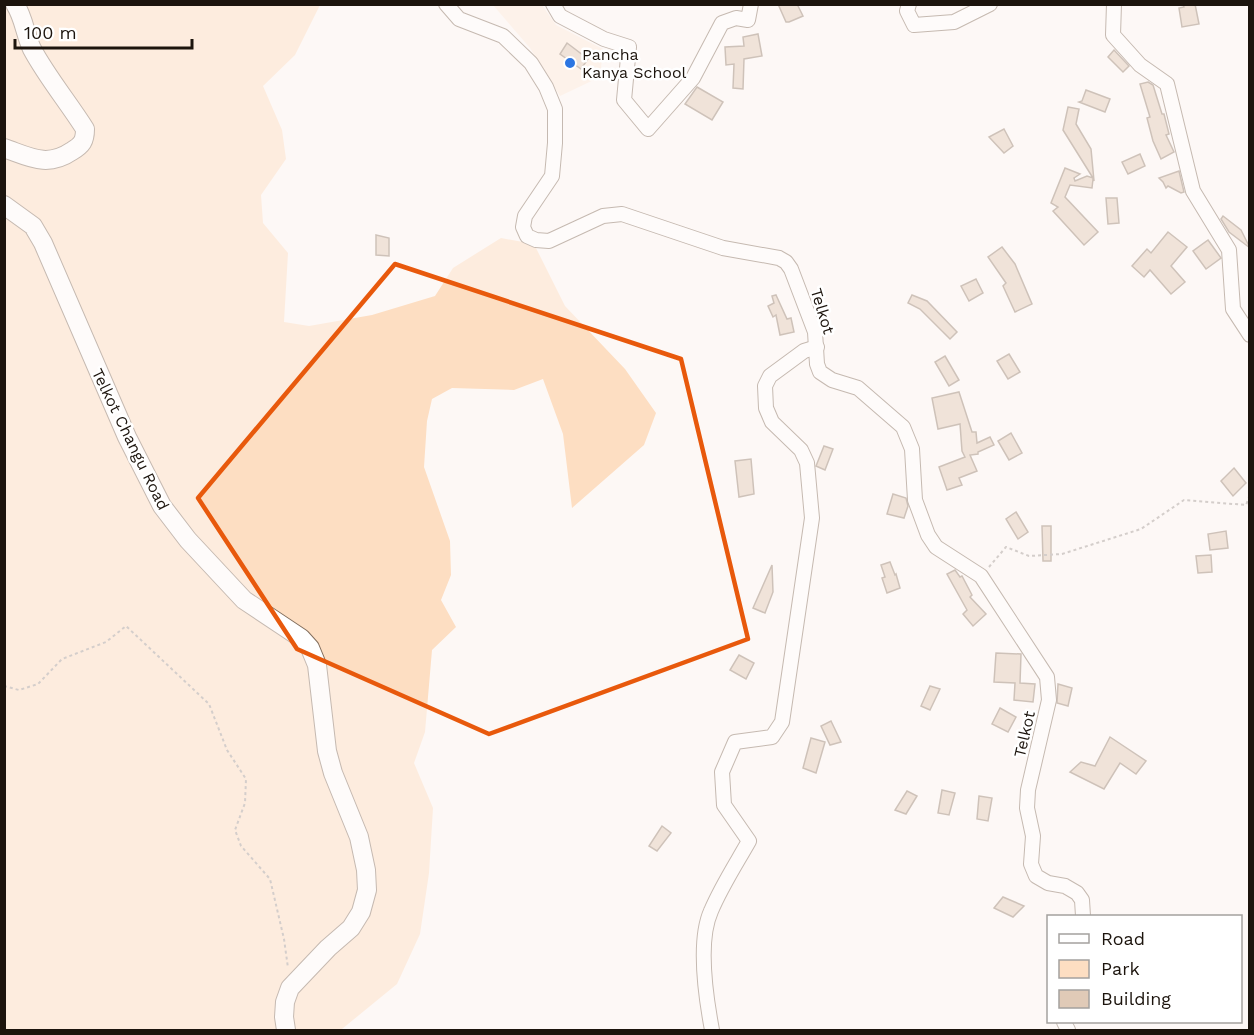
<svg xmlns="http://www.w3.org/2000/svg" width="1254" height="1035" viewBox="0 0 1254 1035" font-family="'Work Sans',sans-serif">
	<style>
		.built { fill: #fcebdc }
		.green { fill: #fddec2 }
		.building { fill: #e0cab7; stroke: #968270; stroke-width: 1.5 }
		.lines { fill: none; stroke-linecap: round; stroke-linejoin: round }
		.minor-casing { stroke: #826e5d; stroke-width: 16 }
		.tertiary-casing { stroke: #826e5d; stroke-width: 20 }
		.path { stroke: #a29b97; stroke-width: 2; stroke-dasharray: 3 3; stroke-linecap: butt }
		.minor { stroke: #fff; stroke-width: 14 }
		.tertiary { stroke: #fff; stroke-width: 18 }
		.marked { fill: none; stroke: #e8590c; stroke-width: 4.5; stroke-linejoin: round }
		.poi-dot { fill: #2c76e2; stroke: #fff; stroke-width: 2 }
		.labels { text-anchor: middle; stroke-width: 5; stroke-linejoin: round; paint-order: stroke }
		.poi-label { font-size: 16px; fill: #1c140d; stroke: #fff; text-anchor: start }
		.street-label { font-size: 16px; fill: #1c140d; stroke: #fff }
	</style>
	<rect width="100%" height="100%" fill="#fdf8f5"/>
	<polygon class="built" points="493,5 542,5 556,25 603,49 600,77 560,96 530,48"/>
	<polygon class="green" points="5,5 320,5 295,55 263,86 282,130 286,159 261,195 263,223 288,253 284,322 309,326 372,315 435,296 453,268 501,238 534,244 565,306 625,369 656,413 644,445 572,508 563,434 543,379 514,390 452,388 432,399 427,421 424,467 450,541 451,575 441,600 456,627 432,650 425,732 414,763 433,808 429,873 420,934 397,984 342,1029 342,1030 5,1030"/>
	<g class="building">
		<polygon points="778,4 797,4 803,16 789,22 786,22"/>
		<polygon points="1183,4 1195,4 1199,24 1182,27 1179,8 1184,7"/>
		<polygon points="758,34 762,56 744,59 743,89 733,88 734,64 726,65 725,47 744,46 743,37"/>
		<polygon points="567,43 588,59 581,69 560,54"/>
		<polygon points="1114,50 1129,66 1123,72 1108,57"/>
		<polygon points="1148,82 1153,85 1162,114 1164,114 1169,134 1166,135 1174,152 1161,159 1153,141 1147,118 1150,117 1140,84"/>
		<polygon points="697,87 723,102 712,120 685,104"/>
		<polygon points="1086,90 1110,99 1105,112 1079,102 1082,101"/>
		<polygon points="1068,107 1079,109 1076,124 1091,149 1094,181 1093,179 1092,188 1070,185 1065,197 1098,232 1084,245 1053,211 1058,207 1051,203 1065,168 1080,174 1074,178 1075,181 1087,176 1093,178 1063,130"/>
		<polygon points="1004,129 1013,146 1004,153 989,137"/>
		<polygon points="1140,154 1145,166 1128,174 1122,162"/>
		<polygon points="1179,171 1184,192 1181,193 1168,186 1166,188 1163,182 1159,178"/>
		<polygon points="1106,198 1117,198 1119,223 1108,224"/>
		<polygon points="1223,216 1241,230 1250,248 1229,232 1221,219"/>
		<polygon points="1168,232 1187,247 1171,266 1185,282 1171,294 1150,270 1144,277 1132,266 1147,249 1151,253"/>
		<polygon points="376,235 389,238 389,256 376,255"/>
		<polygon points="1208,240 1221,258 1206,269 1193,251"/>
		<polygon points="1002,247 1015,264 1032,304 1015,312 1003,286 1006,283 988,257"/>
		<polygon points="976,279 983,293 969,301 961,286"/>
		<polygon points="776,295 787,319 791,318 794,332 780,335 776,315 773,317 768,306 774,303 772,296"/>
		<polygon points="912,295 927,301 957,332 950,339 920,309 908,303"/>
		<polygon points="1009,354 1020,372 1008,379 997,361"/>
		<polygon points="945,356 959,380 949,386 935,362"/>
		<polygon points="959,392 972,432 976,432 977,443 990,437 994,445 978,452 978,454 970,455 977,471 959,478 962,485 947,490 939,467 965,457 962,451 960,424 938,429 932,398"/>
		<polygon points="1011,433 1022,453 1009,460 998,441"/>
		<polygon points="824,446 833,449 825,470 816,466"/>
		<polygon points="751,459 754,494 739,497 735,461"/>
		<polygon points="1234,468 1246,483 1233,496 1221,481"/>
		<polygon points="893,494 906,498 908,506 904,518 887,514"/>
		<polygon points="1016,512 1028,532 1018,539 1006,519"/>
		<polygon points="1042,526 1051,526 1051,561 1043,561"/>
		<polygon points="1226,531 1228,548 1210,550 1208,534"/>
		<polygon points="1211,555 1212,572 1198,573 1196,556"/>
		<polygon points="890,562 895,575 896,574 900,588 887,593 882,578 885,577 881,565"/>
		<polygon points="772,565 773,592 765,613 753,608"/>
		<polygon points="955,570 960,577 962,576 972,595 970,597 986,614 973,626 963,614 967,610 947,574"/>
		<polygon points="996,653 1021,654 1020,683 1035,684 1033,702 1014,700 1015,683 994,682"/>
		<polygon points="739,655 754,663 746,679 730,670"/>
		<polygon points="1058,684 1072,688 1068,706 1057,703"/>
		<polygon points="930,686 940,689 930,710 921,706"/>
		<polygon points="1000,708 1016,717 1008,732 992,724"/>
		<polygon points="831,721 841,742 830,745 821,726"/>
		<polygon points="1110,737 1146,761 1136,774 1120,763 1104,789 1070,772 1081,762 1095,766"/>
		<polygon points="811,738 825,742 816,773 803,768"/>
		<polygon points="942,790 955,793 949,815 938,813"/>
		<polygon points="907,791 917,796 906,814 895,810"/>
		<polygon points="979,796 992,798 988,821 977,819"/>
		<polygon points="662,826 671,833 657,851 649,846"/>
		<polygon points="1003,897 1024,906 1013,917 994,908"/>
	</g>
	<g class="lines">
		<g class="minor-casing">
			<g id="minor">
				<polyline points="446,4 459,19 503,36 531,63 546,87 555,109 555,143 552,176 525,216 523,227 527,236 536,240 549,241 603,216 622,214 723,248 779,258 786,262 791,269 815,332 817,364 820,372 832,380 858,388 903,427 912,449 915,500 928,535 936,547 981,576 1047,677 1049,700 1028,790 1027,808 1033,836 1031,864 1036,876 1048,883 1065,886 1077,893 1082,900 1083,916"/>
				<polyline points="553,4 560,16 604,39 629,47 624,100 648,129 693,78 722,23 736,18 748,20 751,4"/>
				<polyline points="909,4 907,11 914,25 954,22 990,4"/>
				<polyline points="1114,4 1113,35 1140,65 1167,84 1193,191 1229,250 1233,309 1250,335"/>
				<polyline points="1064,1022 1068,1030"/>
				<path d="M712 1030C706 998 697 942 711 911 721 887 736 864 749 841L724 805 722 772 735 742 772 737 782 722 812 518 807 463 801 450 772 422 766 408 765 386 770 376 804 351 817 347"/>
			</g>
		</g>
		<g class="tertiary-casing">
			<g id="tertiary">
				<path d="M4 148C30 157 47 168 72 151 82 145 85 141 85 129 68 102 47 77 32 49 25 34 24 18 15 4"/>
				<polyline points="4,205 33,226 43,243 127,437 162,506 188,540 244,600 301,638 310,648 317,665 327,751 333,773 359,837 366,870 367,890 361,912 351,928 328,948 290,988 285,1002 284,1017 286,1030"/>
			</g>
		</g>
		<g class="path">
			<polyline points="989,567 1006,547 1029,556 1062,554 1141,529 1184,500 1246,505 1250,495"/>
			<polyline points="4,686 19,690 38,684 62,659 106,642 126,626 209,704 227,750 246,779 245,803 235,830 241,846 270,879 284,939 288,968"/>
		</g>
		<use href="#minor" class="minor"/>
		<use href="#tertiary" class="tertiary"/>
	</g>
	<path d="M0 0H1254V1035H0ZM395 264 681 359 748 639 489 734 297 649 198 498Z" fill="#fdf8f5" fill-opacity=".55" fill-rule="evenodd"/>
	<path class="marked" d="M395 264 681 359 748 639 489 734 297 649 198 498Z"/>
	<circle class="poi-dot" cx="570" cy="63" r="6"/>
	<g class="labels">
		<g class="poi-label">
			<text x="582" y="60">Pancha<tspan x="582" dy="18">Kanya School</tspan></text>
		</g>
		<g class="street-label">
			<text transform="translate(823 311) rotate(73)" y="6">Telkot</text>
			<text transform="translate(131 439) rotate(64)" y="6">Telkot Changu Road</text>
			<text transform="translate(1024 734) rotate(-77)" y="6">Telkot</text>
		</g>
	</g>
	<rect width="1254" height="1035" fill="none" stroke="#1c140d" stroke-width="12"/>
	<rect x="1047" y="915" width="195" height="108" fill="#ffffff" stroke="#a4a19e" stroke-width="1.5"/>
	<rect x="1059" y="934" width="30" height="9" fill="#ffffff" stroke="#a4a19e" stroke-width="1.5"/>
	<text x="1101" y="945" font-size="18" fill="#1c140d">Road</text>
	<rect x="1059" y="960" width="30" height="18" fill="#fddec2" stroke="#a4a19e" stroke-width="1.5"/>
	<text x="1101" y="975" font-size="18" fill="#1c140d">Park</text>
	<rect x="1059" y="990" width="30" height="18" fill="#e0cab7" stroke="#a4a19e" stroke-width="1.5"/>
	<text x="1101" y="1005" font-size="18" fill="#1c140d">Building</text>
	<path d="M15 39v9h177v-9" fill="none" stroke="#1c140d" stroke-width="3"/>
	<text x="24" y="39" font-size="18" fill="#1c140d" stroke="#ffffff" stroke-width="4.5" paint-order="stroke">100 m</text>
</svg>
